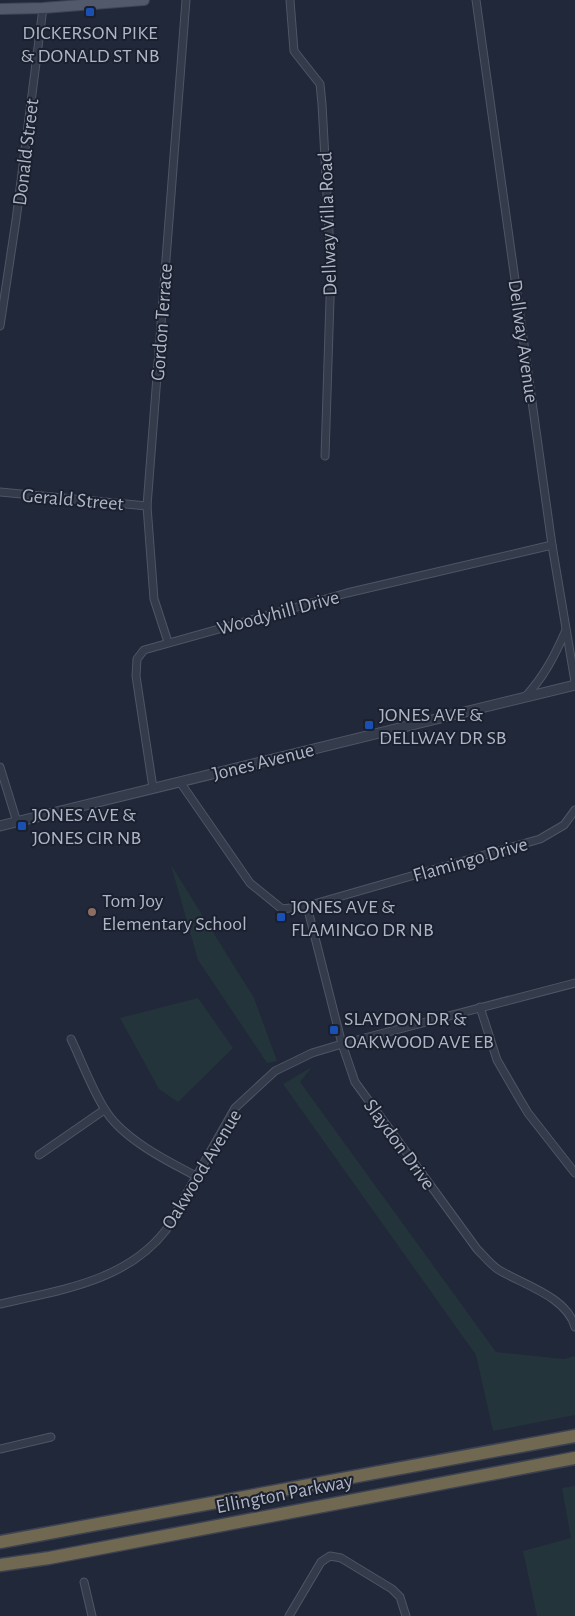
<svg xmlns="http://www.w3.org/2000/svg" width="575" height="1616" viewBox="0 0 575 1616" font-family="'Alegreya Sans',sans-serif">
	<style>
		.green { fill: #23353a }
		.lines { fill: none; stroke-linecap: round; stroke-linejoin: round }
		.minor-casing { stroke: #4f5564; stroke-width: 9 }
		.tertiary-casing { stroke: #4f5564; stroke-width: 11 }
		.primary-casing { stroke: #3e4453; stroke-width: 12 }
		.motorway-casing { stroke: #3c4251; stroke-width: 15 }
		.minor { stroke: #343b4a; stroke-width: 7 }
		.tertiary { stroke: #343b4a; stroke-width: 9 }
		.primary { stroke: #52596a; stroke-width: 10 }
		.motorway { stroke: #706851; stroke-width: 12 }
		.transit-dot { fill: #1a4fb4; stroke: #1a202e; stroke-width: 2 }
		.education-dot { fill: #8d6e63; stroke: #1a202e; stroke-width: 2 }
		.labels { text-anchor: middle; stroke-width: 4; stroke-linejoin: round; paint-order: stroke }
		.poi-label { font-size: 20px; fill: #afb5c6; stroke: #1a202e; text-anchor: start }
		.street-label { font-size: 20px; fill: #afb5c6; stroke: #1a202e }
	</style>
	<rect width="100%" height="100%" fill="#212839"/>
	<g class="green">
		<polygon points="171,865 254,998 277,1061 267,1063 198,960"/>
		<polygon points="198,998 233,1048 178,1102 159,1089 120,1018"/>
		<polygon points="312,1067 300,1082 496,1352 564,1359 575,1356 575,1415 493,1431 476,1355 283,1084"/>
		<polygon points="575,1486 575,1616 537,1616 523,1551 571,1538 562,1488"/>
	</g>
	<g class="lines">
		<g class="minor-casing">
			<g id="minor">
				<polyline points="290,0 294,51 320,84 322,104 331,268 325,456"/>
				<polyline points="476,0 552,545 575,682"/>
				<polyline points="0,326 16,220 43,8"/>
				<polyline points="0,492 147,506"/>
				<polyline points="168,642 154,599 147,506 186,0"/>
				<path d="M525 697C544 677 555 655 566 630"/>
				<polyline points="0,767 17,822"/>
				<polyline points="180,782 250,883 282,909 307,906 540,839 564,825 575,810"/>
				<polyline points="153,788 136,676 137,659 144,650 347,593 552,545"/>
				<path d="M307 906 342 1044 355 1082 477 1249C484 1256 491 1265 499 1270 524 1285 567 1297 575 1327"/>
				<polyline points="480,1007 497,1060 519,1098 528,1113 575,1173"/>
				<path d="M71 1039C82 1062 91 1087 104 1108 121 1138 167 1161 196 1176"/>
				<polyline points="39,1155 104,1110"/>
				<path d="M0 1304C59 1290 126 1282 166 1230L235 1108 275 1071 312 1053 342 1044 575 983"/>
				<polyline points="0,1449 51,1437"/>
				<polyline points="84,1582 92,1616"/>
				<polyline points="289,1616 321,1562 330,1556 341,1558 392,1589 400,1597 406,1616"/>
			</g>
		</g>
		<g class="tertiary-casing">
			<polyline id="tertiary" points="0,826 575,685"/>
		</g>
		<g class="primary-casing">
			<polyline id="primary" points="0,9 43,8 144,0"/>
		</g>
		<g class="motorway-casing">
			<g id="motorway">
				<polyline points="0,1542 575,1436"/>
				<polyline points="0,1565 49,1558 575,1458"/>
			</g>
		</g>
		<use href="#minor" class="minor"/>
		<use href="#tertiary" class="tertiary"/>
		<use href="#primary" class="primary"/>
		<use href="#motorway" class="motorway"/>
	</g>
	<g class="transit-dot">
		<rect x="85" y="7" width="10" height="10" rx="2.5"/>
		<rect x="364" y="720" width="10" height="10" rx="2.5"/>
		<rect x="17" y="821" width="10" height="10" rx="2.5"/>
		<rect x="276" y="912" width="10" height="10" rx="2.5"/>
		<rect x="329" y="1025" width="10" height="10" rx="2.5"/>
	</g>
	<circle class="education-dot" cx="92" cy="912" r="5"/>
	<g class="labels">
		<g class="poi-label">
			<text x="90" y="39" text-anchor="middle">DICKERSON PIKE<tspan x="90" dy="23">&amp; DONALD ST NB</tspan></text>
			<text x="379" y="721">JONES AVE &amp;<tspan x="379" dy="23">DELLWAY DR SB</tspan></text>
			<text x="32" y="821">JONES AVE &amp;<tspan x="32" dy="23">JONES CIR NB</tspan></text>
			<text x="102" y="907">Tom Joy<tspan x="102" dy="23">Elementary School</tspan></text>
			<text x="291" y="913">JONES AVE &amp;<tspan x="291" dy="23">FLAMINGO DR NB</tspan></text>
			<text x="344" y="1025">SLAYDON DR &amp;<tspan x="344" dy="23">OAKWOOD AVE EB</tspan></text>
		</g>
		<g class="street-label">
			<text transform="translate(25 152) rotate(-83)" y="7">Donald Street</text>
			<text transform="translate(327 224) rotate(-92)" y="7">Dellway Villa Road</text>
			<text transform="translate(161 322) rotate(-86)" y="7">Gordon Terrace</text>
			<text transform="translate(524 341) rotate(82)" y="7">Dellway Avenue</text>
			<text transform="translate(73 499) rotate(5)" y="7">Gerald Street</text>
			<text transform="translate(278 612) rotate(-15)" y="7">Woodyhill Drive</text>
			<text transform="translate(263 761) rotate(-14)" y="7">Jones Avenue</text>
			<text transform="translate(470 859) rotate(-16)" y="7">Flamingo Drive</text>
			<text transform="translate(400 1144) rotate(54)" y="7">Slaydon Drive</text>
			<text transform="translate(201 1169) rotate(-59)" y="7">Oakwood Avenue</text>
			<text transform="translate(284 1493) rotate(-11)" y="7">Ellington Parkway</text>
		</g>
	</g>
</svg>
